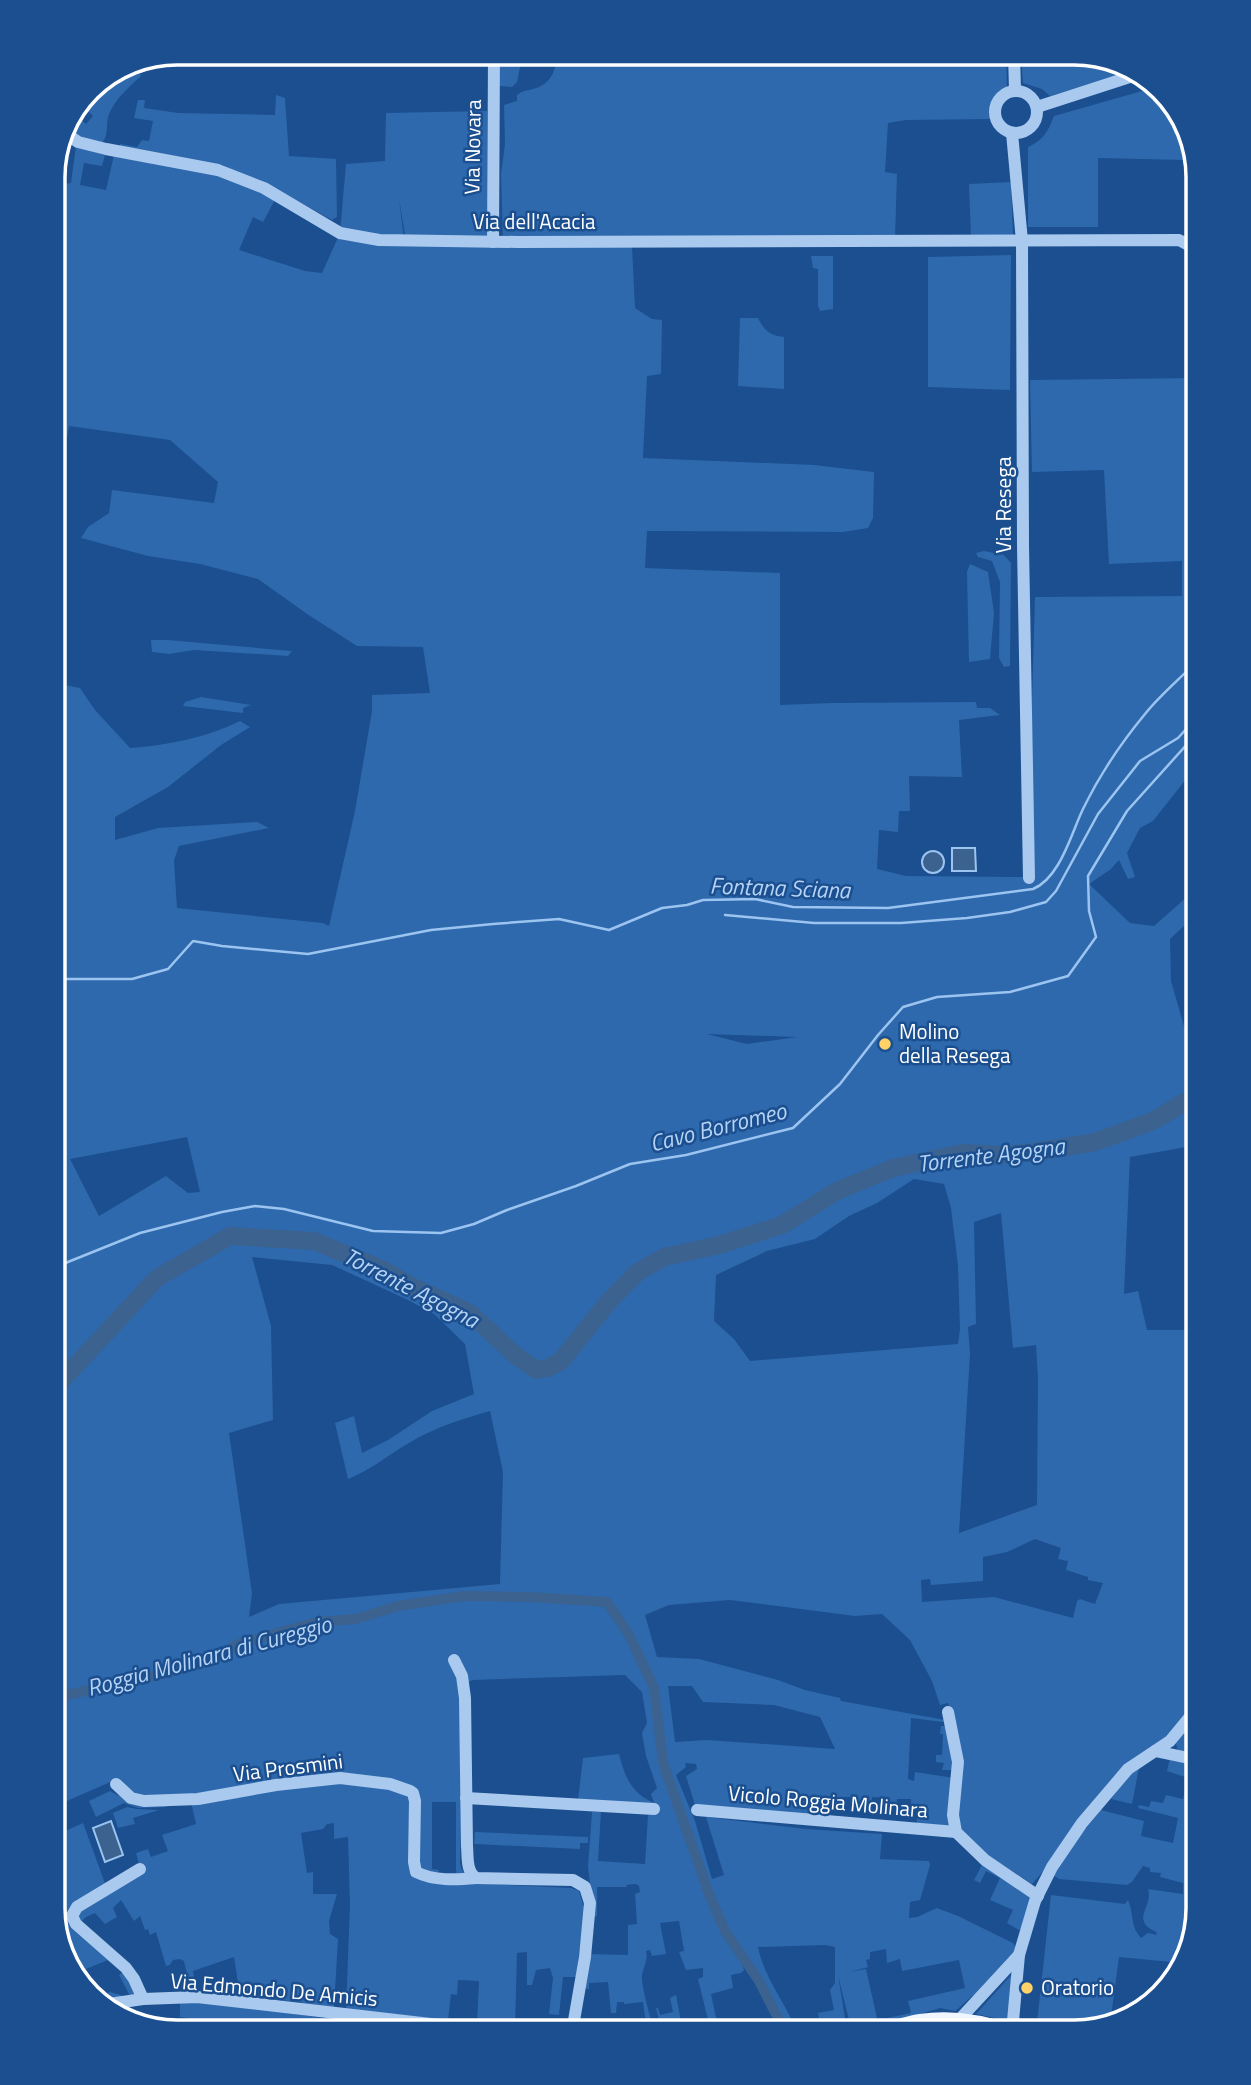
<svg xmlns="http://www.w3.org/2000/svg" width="1251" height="2085" viewBox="0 0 1251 2085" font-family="'Titillium Web',sans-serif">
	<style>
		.green { fill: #2e69ad; fill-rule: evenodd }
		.water { fill: #3c6290; stroke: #9cc4f0; stroke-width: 2 }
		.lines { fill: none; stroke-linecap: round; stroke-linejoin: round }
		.stream { stroke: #9cc4f0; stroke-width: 2.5 }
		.canal { stroke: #3c6290; stroke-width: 10 }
		.river { stroke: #3c6290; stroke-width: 18 }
		.minor { stroke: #a9c9ee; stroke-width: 12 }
		.major { stroke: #f0f6ff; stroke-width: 14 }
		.poi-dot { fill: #ffd166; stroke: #1b4f8f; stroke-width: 2.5 }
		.labels { text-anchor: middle; stroke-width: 5; stroke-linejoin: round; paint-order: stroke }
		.street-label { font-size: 21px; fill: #fff; stroke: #1b4f8f }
		.poi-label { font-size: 21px; fill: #fff; stroke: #1b4f8f; text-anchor: start }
		.water-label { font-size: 23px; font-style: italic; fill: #b5d3f5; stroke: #1b4f8f }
		.rim { fill: none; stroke: #fff; stroke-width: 3.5 }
	</style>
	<rect width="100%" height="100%" fill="#1b4f8f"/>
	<g class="green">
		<polygon points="500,53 523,53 517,82 512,87 500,86"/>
		<path d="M557 53H1006L1007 88C995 97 993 104 991 119L906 120 888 123 885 172 897 174 895 239 503 242 501 174 505 144 504 105 517 101V95C523 90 526 91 533 89 552 84 556 70 557 53Z"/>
		<polygon points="1021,53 1083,53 1133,70 1050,96 1042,89 1023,83"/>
		<path d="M131 62 141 76C129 87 116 98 109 114 105 125 110 137 100 145L69 133 77 116 86 124 93 116 82 105 89 89 97 94Z"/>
		<path d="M1156 87 1186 122 1196 167 1185 160 1098 158V227H1028V147C1044 140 1048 131 1054 116Z"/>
		<polygon points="276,95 285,98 289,156 336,159 337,217 332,220 258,179 247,176 222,165 120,149 120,144 137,147 142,140 149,141 153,121 134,118 138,100 145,100 144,108 178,113 275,115"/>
		<path d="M487 111 488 242 406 241 399 198 404 241 632 247 635 308 652 319 662 320 661 374 647 376 643 458 814 465 874 472 873 518 868 528 843 532 647 531 645 568 780 573V705L832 703 976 702 977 708H990L1000 715 959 720 962 777 909 776 910 811H899L898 832 879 830 877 869 906 876 1027 877 1035 597 1182 596V561L1109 564 1104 470 1032 472 1030 380 1198 378V764L1153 821 1140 828 1127 853 1135 877 1128 879 1119 860 1111 869 1089 884 1130 923 1154 926 1198 887V913L1170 939 1171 981 1188 1040 1198 1042V1123L1191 1126 1192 1146 1130 1157 1124 1294 1138 1291 1147 1330H1189L1198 1346V1703L1168 1737 1151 1748 1032 1884 989 1856 961 1830 959 1816 956 1724 948 1703 940 1705 932 1681 910 1640 882 1614 855 1616 730 1600 669 1605 645 1615 657 1657 699 1659 778 1680 805 1690 840 1698 841 1701 945 1720 943 1722 911 1718 908 1779 914 1781 915 1772 954 1778 950 1829 917 1824V1808H911V1799H897L896 1808 886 1809V1798L872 1797 871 1807H858V1797H844L843 1807H837V1812L831 1811V1816L695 1805 686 1776 697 1769 696 1764 685 1763 686 1767 676 1775 695 1821 712 1879 724 1875 706 1817 806 1829 882 1834 880 1859 929 1861 930 1865 920 1900 910 1902 909 1918 917 1917 937 1908 958 1916 1013 1943 1018 1951 981 1992C971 1994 964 2005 955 2011L940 2008 884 2025 883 2019 911 2013 908 2001 965 1988 959 1960 902 1971 900 1959 887 1963 886 1949 870 1952V1959L866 1960 868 1967 850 1972 866 1969 877 2018 850 2024 838 1975 847 2031 830 2032 826 2022 819 2018 818 2013 834 2010 830 1990 835 1983V1947L825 1945 758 1947C764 1978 786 2003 797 2032H778L781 2027 777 2011 762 1980 750 1965 732 1935 725 1940 741 1960 744 1970 741 1973 731 1975 733 1988 711 1994 719 2032H711L698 1979 703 1977V1968L686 1970 679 1952 684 1951 679 1921 660 1923 666 1954 652 1956 650 1950 646 1951C649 1962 641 1969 642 1980 644 1997 650 2015 654 2032H647L643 2002 624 2004V2002H617L616 2013H611L608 1982 589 1983V1989L583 1988 588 1954 628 1955V1925L637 1924 635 1894 640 1892 639 1886 636 1884 626 1885 627 1887H597V1916L594 1917 588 1867 592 1812H601L598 1861 645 1864 648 1815 655 1814 578 1800 583 1758 619 1754C625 1777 631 1793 654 1803L651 1794 657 1788 646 1756 642 1733 647 1723 642 1692 625 1675 472 1680 466 1684 461 1699 462 1792 460 1862 461 1868 466 1875 457 1877 456 1870V1802H432V1869L439 1870 438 1875 421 1870 418 1862V1800L363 1777 199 1797 136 1796 115 1780 53 1807V683L80 688 95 710 130 748C169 745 205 738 240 721L250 727 221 745 168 787 115 817V840L158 828 257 822 269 828 179 846 174 860 177 908 323 923 329 926 355 811 372 711V695L430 693 423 647 357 646 307 614 258 579 200 564 148 556 81 538 88 527 109 513 112 490 214 503 218 482 170 440 69 426 60 479 53 478V186L71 183 76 146 105 155 102 166 84 163 80 185 106 190 114 155 216 173 276 198 263 222 253 217 239 250 305 271 322 273 340 233 346 164 385 161 386 113ZM707 1034 797 1037 747 1044ZM187 1137 200 1192 188 1193 166 1176 99 1216 70 1159ZM914 1179 944 1184 951 1208 958 1265 960 1329 958 1344 750 1361 734 1339 714 1321 716 1275 767 1251 815 1239 849 1216 877 1203ZM1001 1213 1013 1348 1036 1345 1038 1378 1037 1505 959 1533 970 1354 968 1327 976 1324 974 1222ZM252 1257 332 1265 406 1299 434 1314 465 1344 474 1394 432 1411 388 1440 362 1453 354 1416 335 1423 348 1479C371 1470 388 1455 409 1443 435 1427 462 1419 490 1411L503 1472 500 1584 279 1604 249 1617 252 1593 229 1433 273 1420 271 1326ZM1035 1539 1061 1548 1058 1559 1068 1561 1066 1570 1088 1577V1580L1103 1583 1095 1604 1080 1599 1077 1601 1073 1618 994 1597 922 1602 921 1580 930 1579 931 1585 983 1581V1557L1007 1552ZM668 1686H692L703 1702 774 1705 820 1717 835 1749 707 1740 675 1742Z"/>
		<polygon points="1011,182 1013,235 971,237 969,184"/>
		<polygon points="1011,255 1010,390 928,387 928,257"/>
		<polygon points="811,256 833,256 833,309 820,311 818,306 818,269 813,268"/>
		<path d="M740 318H758C764 330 770 336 784 337V389L738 386Z"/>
		<polygon points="984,551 1004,555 1011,563 1010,666 1004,667 999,658 1000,582 992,561 978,557 976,553"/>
		<polygon points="970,564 988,572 994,613 990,659 969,662 967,572"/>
		<polygon points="151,640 168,640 292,651 288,656 194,650 169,654 152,652"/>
		<polygon points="201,697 251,705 243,708 243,713 183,706 185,702"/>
		<polygon points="1198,1715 1198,1756 1178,1751 1175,1740"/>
		<polygon points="941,1726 946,1726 953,1770 942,1770 944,1763 936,1762 936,1755 942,1755 943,1734 940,1734"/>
		<path d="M1170 1758 1198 1765V1786L1195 1804 1198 1806V1909L1182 1963 1119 1957 1110 2024 1074 2032H1036L1051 1895 1125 1904 1128 1900C1135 1917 1129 1923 1141 1938L1148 1933 1157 1935 1156 1932C1129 1919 1154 1907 1148 1889L1183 1894V1883L1160 1877 1161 1873 1150 1872V1868L1143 1866 1132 1882 1127 1885 1059 1879 1053 1875 1079 1837 1101 1810 1144 1821 1141 1836 1173 1843 1178 1818 1138 1808 1139 1805 1149 1807 1151 1801 1163 1803 1166 1795 1183 1799 1188 1778 1167 1771Z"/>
		<polygon points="1139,1768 1132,1804 1111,1799 1128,1776"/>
		<polygon points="339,1782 385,1787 410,1795 409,1866 446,1882 571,1888 579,1891 585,1911 576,1977 563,1977 559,2015 549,2014 553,1978 550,1968 536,1970 532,1985 527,1985 527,1952 517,1953 515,2027 477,2023 479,1981 458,1980 457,1995 451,1994 448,2020 346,2009 350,1905 348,1837 334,1839 334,1823 327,1824 323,1829 301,1833 307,1873 313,1872 313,1894 337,1894 329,1921 330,1934 338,1939 334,2008 312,2006 300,2002 240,1996 234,1957 193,1971 196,1989 191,1991 184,1961 180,1959 173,1960 170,1965 166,1966 156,1932 150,1935 148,1929 145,1930 140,1916 134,1921 121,1900 113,1908 117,1917 105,1924 95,1913 86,1917 80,1923 77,1914 139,1864 136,1853 148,1849 151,1857 168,1851 162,1835 196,1824 191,1802"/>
		<path d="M110 1791C128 1802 144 1803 166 1804V1807L138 1808 124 1803 96 1817 89 1801Z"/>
		<polygon points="127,1807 137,1809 159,1810 133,1818 135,1824 118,1828 113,1813"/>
		<polygon points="83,1823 106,1886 69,1920 65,1916 62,1900 60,1900 62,1916 114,1960 140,1994 130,1996 119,1975 123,1972 108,1960 86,1969 98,1997 110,1992 121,1995 122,1997 98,2000 65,1963 53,1908 53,1838 55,1843 65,1838 63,1832"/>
		<polygon points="475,1832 588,1837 588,1843 580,1843 580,1849 474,1844"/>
		<polygon points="983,1863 1030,1898 1026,1925 1019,1930 1007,1923 1013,1910 990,1900 1000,1878 986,1871 980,1883 974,1880"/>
		<polygon points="1014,1972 1009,2021 976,2014"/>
		<polygon points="676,1995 683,2032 662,2032 656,2008 658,2008 660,2015 673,2012 670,1998"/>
		<polygon points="180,2001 234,2005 349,2022 349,2027 331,2026 330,2028 320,2027 319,2031 305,2030 304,2025 294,2024 293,2032 188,2032 188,2018 180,2017"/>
		<polygon points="760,2018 764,2032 731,2032 730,2027"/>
	</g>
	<g class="water">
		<polygon points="952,848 975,848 976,871 952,871"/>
		<circle cx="933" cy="862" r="11"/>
		<polygon points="111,1821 123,1855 105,1862 93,1828"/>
	</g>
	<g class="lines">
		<g class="stream">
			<polyline points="725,915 814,923 901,923 967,918 1010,912 1046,902 1056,891 1098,814 1140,761 1178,738 1198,716"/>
			<path d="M53 979H132L168 969 193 941 222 946 308 954 431 930 493 924 559 919 609 930 662 908 687 905 703 900 755 899 793 907 888 908 1033 889C1060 878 1071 834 1083 809 1100 774 1121 743 1145 714 1161 694 1181 678 1198 660"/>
			<polyline points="53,1268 140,1233 222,1212 255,1206 284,1209 373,1231 441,1233 474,1224 507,1210 576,1186 630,1164 686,1155 793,1128 840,1084 878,1035 903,1007 937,997 1010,992 1068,976 1096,937 1089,911 1088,876 1127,811 1198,732"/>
		</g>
		<polyline class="canal" points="53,1698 159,1675 205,1662 241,1643 317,1622 356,1619 398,1606 464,1596 530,1597 607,1602 628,1633 654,1688 663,1763 709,1894 725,1931 759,1981 785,2032"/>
		<polyline class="river" points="53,1390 157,1278 230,1236 314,1241 382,1269 413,1287 470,1313 516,1356 537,1370 548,1368 561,1361 610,1300 638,1272 664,1257 719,1245 782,1225 837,1191 893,1168 962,1153 1002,1155 1035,1152 1095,1142 1153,1121 1198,1094"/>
		<g class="minor">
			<polyline points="1014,53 1015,91"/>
			<circle cx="1016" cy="112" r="21"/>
			<polyline points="1037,107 1142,73"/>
			<polyline points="1012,133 1022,241 1023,546 1029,878"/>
			<polyline points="68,135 78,142 106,149 218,170 264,188 340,233 379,240 517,242 1179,240 1196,249 1198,255"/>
			<polyline points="493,242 494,53"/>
			<path d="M454 1660 462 1676 465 1698 467 1846C468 1857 466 1871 476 1878L573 1880 585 1887 590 1903 585 1957 572 2032"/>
			<polyline points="948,1712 958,1762 953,1815 956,1832 985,1860 1038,1896"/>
			<polyline points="1155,1751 1198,1760"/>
			<path d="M116 1784 131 1798 144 1801 198 1799 276 1785 340 1778 390 1784 410 1791 413 1793 415 1801 414 1862 416 1872C434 1881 456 1880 476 1878"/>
			<polyline points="466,1798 654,1809"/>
			<polyline points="697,1810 956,1832"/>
			<polyline points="140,1869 77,1907 72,1916 76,1924 126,1968 134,1979 143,1999"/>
			<polyline points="102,2005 143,1999 197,1997 500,2032"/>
			<polyline points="959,2020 1019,1955"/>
			<polyline points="1012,2032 1019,1955 1035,1901 1052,1867 1082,1823 1128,1769 1170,1741 1198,1707"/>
		</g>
		<path class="major" d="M877 2032C891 2029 906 2023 920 2021 952 2016 984 2022 1013 2032"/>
	</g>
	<g class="poi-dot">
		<circle cx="885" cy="1044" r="7"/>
		<circle cx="1027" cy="1988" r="7"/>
	</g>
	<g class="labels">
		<g class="street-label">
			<text transform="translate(473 147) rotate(-89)" y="7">Via Novara</text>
			<text x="534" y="229">Via dell'Acacia</text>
			<text transform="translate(1004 505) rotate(-90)" y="7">Via Resega</text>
			<text transform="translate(288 1768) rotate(-7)" y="7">Via Prosmini</text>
			<text transform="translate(828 1802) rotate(5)" y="7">Vicolo Roggia Molinara</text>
			<text transform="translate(274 1990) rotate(5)" y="7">Via Edmondo De Amicis</text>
		</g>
		<g class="poi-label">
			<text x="899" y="1039">Molino<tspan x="899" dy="24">della Resega</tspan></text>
			<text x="1041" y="1995">Oratorio</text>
		</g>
		<g class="water-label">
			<text transform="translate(780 888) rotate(2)" y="8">Fontana Sciana</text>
			<text transform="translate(718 1127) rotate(-14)" y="8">Cavo Borromeo</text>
			<text transform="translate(991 1155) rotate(-7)" y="8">Torrente Agogna</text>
			<text transform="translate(411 1288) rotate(27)" y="8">Torrente Agogna</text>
			<text transform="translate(209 1656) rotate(-15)" y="8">Roggia Molinara di Cureggio</text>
		</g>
	</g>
	<path d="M0 0H1251V2085H0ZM177 65H1074A112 112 0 0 1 1186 177V1908A112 112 0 0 1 1074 2020H177A112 112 0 0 1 65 1908V177A112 112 0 0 1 177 65Z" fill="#1b4f8f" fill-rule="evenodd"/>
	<path class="rim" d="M177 65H1074A112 112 0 0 1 1186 177V1908A112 112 0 0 1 1074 2020H177A112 112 0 0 1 65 1908V177A112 112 0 0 1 177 65Z"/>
</svg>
